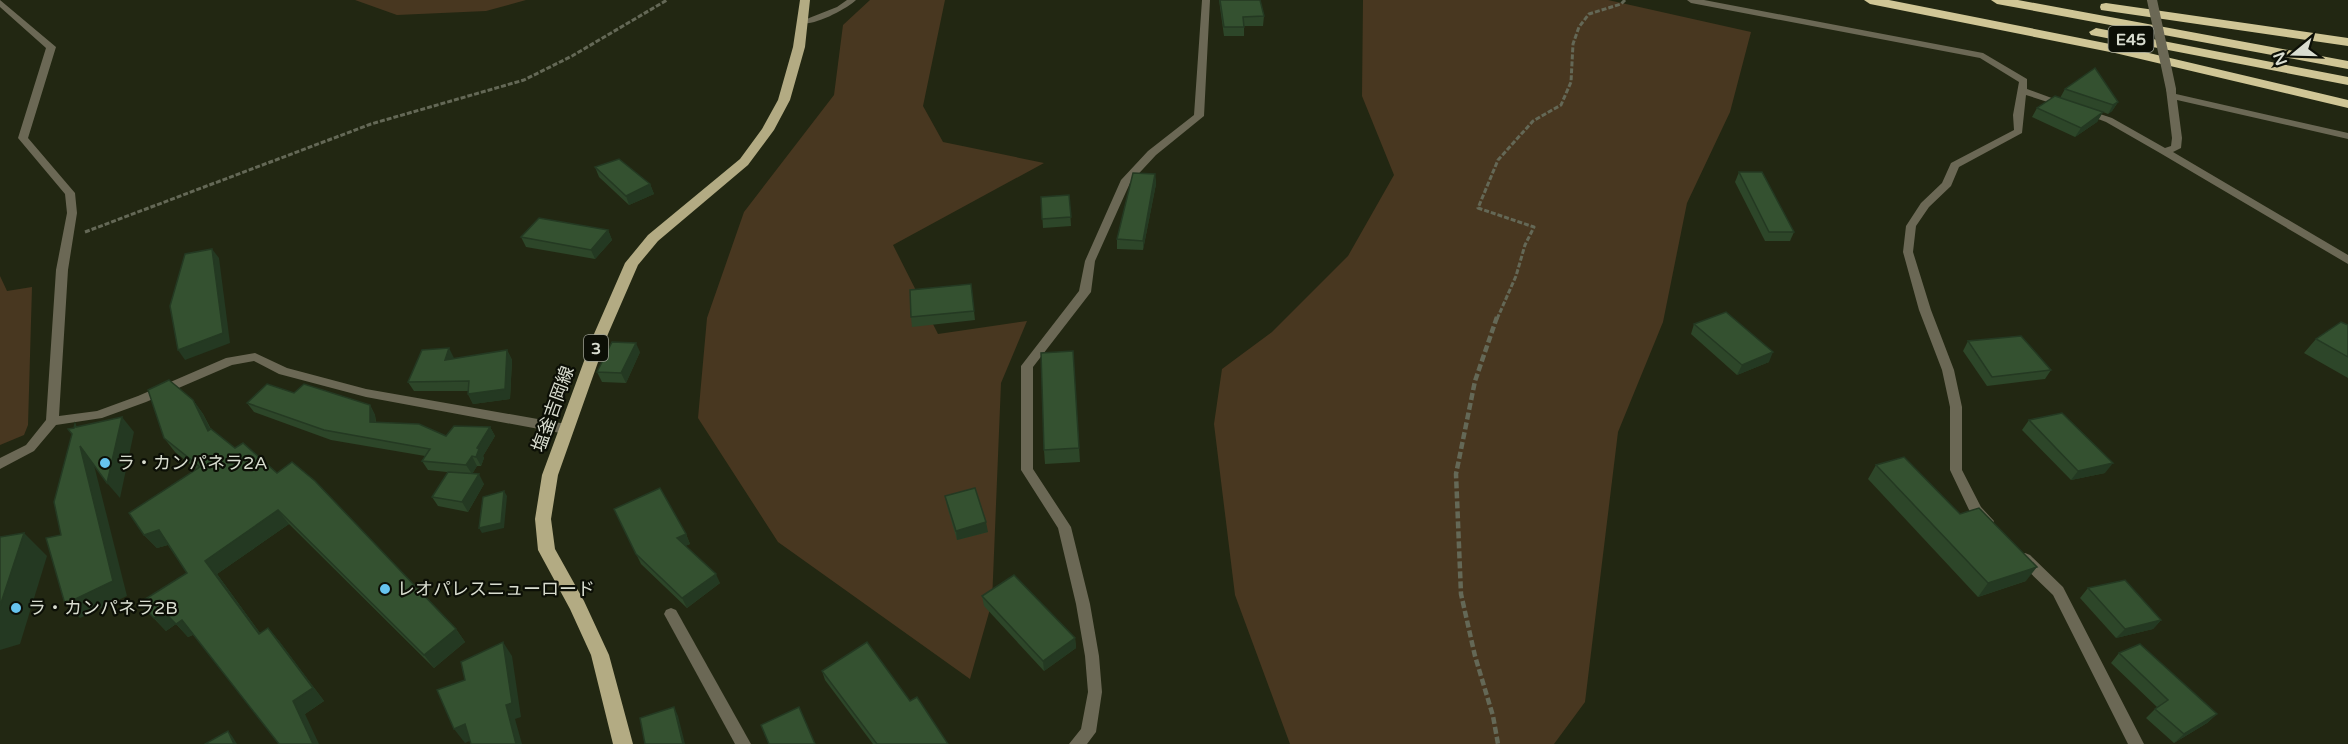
<svg xmlns="http://www.w3.org/2000/svg" width="2348" height="744" viewBox="0 0 2348 744" font-family="'Varela Round','Noto Sans JP',sans-serif">
	<style>
		.green { fill: #483720 }
		.lines { fill: none; stroke-linecap: round; stroke-linejoin: round }
		.path-far1 { stroke: #646856; stroke-width: 3; stroke-dasharray: 5 2; stroke-linecap: butt }
		.path { stroke: #646856; stroke-width: 4.5; stroke-dasharray: 7 3; stroke-linecap: butt }
		.minor { fill: #6b6855; fill-rule: evenodd }
		.primary { fill: #b3ab83; fill-rule: evenodd }
		.motorway { fill: #d0c696; fill-rule: evenodd }
		.minor-bridge { stroke: #6b6855; stroke-width: 10 }
		.wall { fill: #2d4629 }
		.shaded-wall { fill: #243922 }
		.building { fill: #345130; stroke: #243922; stroke-width: 1.5 }
		.poi-dot { fill: #66c4ef; stroke: #0c0f06; stroke-width: 2 }
		.labels { text-anchor: middle; stroke-width: 4.5; stroke-linejoin: round; paint-order: stroke }
		.shield { fill: #0c0f06; stroke: #9c9f93; stroke-width: 1.5 }
		.shield-label { font-size: 16px; font-weight: bold; fill: #d9ddd0 }
		.street-label { font-size: 18px; fill: #d9ddd0; stroke: #0c0f06 }
		.poi-label { font-size: 18px; fill: #d9ddd0; stroke: #0c0f06; text-anchor: start }
	</style>
	<rect width="100%" height="100%" fill="#222712"/>
	<g class="green">
		<polygon points="355,0 526,0 486,11 397,15"/>
		<polygon points="870,0 945,0 923,106 943,142 1044,163 893,245 938,334 1027,321 1001,383 992,602 970,679 778,542 698,418 707,318 744,212 834,95 843,25"/>
		<polygon points="1363,0 1608,0 1751,32 1730,112 1687,203 1663,322 1618,432 1585,702 1554,744 1290,744 1235,595 1214,424 1222,369 1272,332 1348,256 1394,175 1362,96"/>
		<polygon points="0,276 7,291 32,287 28,425 24,435 0,445"/>
	</g>
	<g class="lines">
		<g class="path-far1">
			<polyline points="85,232 371,124 524,80 572,56 667,0"/>
			<polyline points="1497,319 1516,276 1525,245 1534,227 1478,208 1498,160 1533,121 1561,105 1571,82 1573,44 1579,27 1589,14 1621,4 1625,0"/>
		</g>
		<polyline class="path" points="1497,317 1475,381 1456,474 1461,594 1475,656 1493,716 1498,744"/>
		<g class="minor">
			<polygon points="0,0 56,47 28,138 75,193 77,213 68,270 59,416 97,411 138,396 226,358 255,353 287,368 366,389 566,424 570,426 572,429 570,432 566,434 366,397 279,374 254,361 232,365 146,402 102,418 56,425 34,451 0,469 0,458 26,445 46,420 56,270 67,213 65,194 18,138 46,48 0,7"/>
			<path d="M847 0H856C847 9 809 29 799 22L837 7Z"/>
			<polygon points="1202,0 1210,0 1204,116 1156,155 1130,183 1095,261 1091,292 1033,367 1033,469 1071,527 1090,604 1099,656 1102,692 1096,732 1087,744 1069,744 1081,729 1088,692 1085,656 1076,604 1058,528 1021,470 1021,366 1079,291 1085,261 1121,180 1148,151 1194,115"/>
			<polygon points="1687,0 1704,0 1983,53 2027,79 2027,89 2068,104 2063,107 2026,95 2022,133 1959,167 1951,186 1929,207 1916,226 1913,252 1931,310 1954,370 1962,407 1962,470 1981,507 1994,521 1992,525 1987,526 1982,525 1971,514 1950,470 1950,407 1942,370 1919,310 1903,252 1906,226 1921,203 1942,183 1951,163 2014,130 2013,115 2019,82 1980,58 1691,3"/>
			<polygon points="2171,86 2176,89 2176,94 2348,133 2348,139 2177,100 2182,138 2181,148 2173,152 2348,255 2348,264 2160,153 2106,122 2080,112 2085,109 2112,118 2165,148 2171,146 2172,138 2166,89"/>
			<polygon points="2025,553 2030,555 2063,587 2144,744 2128,744 2053,595 2020,563 2018,559 2020,555"/>
			<polygon points="671,608 676,610 751,744 735,744 664,614 666,610"/>
		</g>
		<polygon class="primary" points="800,0 810,0 805,47 790,100 774,130 748,165 658,241 638,265 608,334 558,475 551,519 555,549 584,601 609,655 633,744 613,744 591,655 570,609 538,550 535,519 542,475 594,334 625,263 648,235 740,159 762,129 778,100 793,47"/>
		<g class="motorway">
			<polygon points="1864,0 1889,0 2115,45 2348,100 2348,108 2115,53 1870,4"/>
			<polygon points="1991,0 2018,0 2348,61 2348,69 1997,4"/>
			<polygon points="2106,3 2348,38 2348,46 2101,10 2100,7 2101,4"/>
			<polygon points="2096,28 2348,77 2348,85 2091,35 2089,32"/>
		</g>
		<polyline class="minor-bridge" points="2152,0 2171,89"/>
	</g>
	<g class="wall">
		<polygon points="1219,0 1260,0 1264,16 1263,26 1244,26 1244,36 1224,36"/>
		<polygon points="2065,89 2118,102 2112,111 2108,114 2103,112 2097,122 2075,137 2032,117 2037,108 2060,98"/>
		<polygon points="595,167 650,184 654,194 629,205 599,177"/>
		<polygon points="1739,172 1794,232 1790,241 1765,241 1735,182"/>
		<polygon points="1155,174 1156,184 1143,250 1117,249 1117,239"/>
		<polygon points="1069,195 1071,226 1043,228 1041,197"/>
		<polygon points="608,230 612,240 595,259 526,247 521,237"/>
		<polygon points="971,284 975,320 912,327 911,317"/>
		<polygon points="1694,324 1769,362 1737,375 1691,334"/>
		<polygon points="2348,325 2348,378 2304,353 2316,339"/>
		<polygon points="1968,341 2051,370 2045,379 1987,386 1963,351"/>
		<polygon points="507,350 512,360 510,399 473,404 468,394 468,391 414,391 408,382 454,358 454,359"/>
		<polygon points="1073,351 1080,462 1045,464 1044,450"/>
		<polygon points="640,352 626,383 602,382 597,372"/>
		<polygon points="294,393 370,405 375,415 376,422 446,436 490,427 495,436 483,456 484,458 481,466 477,466 472,474 484,484 468,512 438,506 432,497 465,474 428,470 422,461 425,456 331,440 254,412 247,403"/>
		<polygon points="193,400 203,414 211,429 456,629 465,642 434,668 289,524 217,574 260,633 268,628 279,641 324,701 305,714 193,635 188,637 176,624 166,631 139,603 187,573 168,545 157,548 144,535 196,469 175,452 164,438"/>
		<polygon points="2029,420 2105,473 2071,480 2022,430"/>
		<polygon points="1876,465 1960,514 2026,581 1978,597 1868,479"/>
		<polygon points="945,496 988,532 957,540 947,506"/>
		<polygon points="614,509 686,534 690,544 685,546 720,583 687,608 641,564"/>
		<polygon points="2088,588 2161,620 2153,629 2116,638 2080,598"/>
		<polygon points="982,596 1075,638 1076,648 1044,671 984,606"/>
		<polygon points="2119,653 2217,714 2207,723 2174,743 2146,718 2157,707 2111,663"/>
		<polygon points="822,671 910,701 948,744 873,744 825,680"/>
	</g>
	<g class="shaded-wall">
		<polygon points="2118,102 2112,111 2108,114 2113,105"/>
		<polygon points="2103,112 2097,122 2075,137 2081,128"/>
		<polygon points="1155,174 1156,184 1143,250 1143,241"/>
		<polygon points="650,184 654,194 629,205 626,196"/>
		<polygon points="608,230 612,240 595,259 591,250"/>
		<polygon points="212,249 219,258 230,343 185,360 178,350"/>
		<polygon points="636,343 640,352 626,383 621,373"/>
		<polygon points="449,348 454,358 451,370 445,360"/>
		<polygon points="507,350 512,360 510,399 473,404 468,394"/>
		<polygon points="1773,352 1769,362 1737,375 1742,365"/>
		<polygon points="193,400 203,414 218,445 208,431"/>
		<polygon points="370,405 375,415 376,431 370,422"/>
		<polygon points="122,417 134,432 120,498 107,483"/>
		<polygon points="490,427 495,436 483,456 484,458 481,466 476,457 477,448"/>
		<polygon points="80,446 93,461 127,596 80,618 65,604"/>
		<polygon points="472,456 477,466 472,474 466,465"/>
		<polygon points="2113,463 2105,473 2071,480 2078,471"/>
		<polygon points="479,474 484,484 468,512 462,502"/>
		<polygon points="504,491 507,496 504,528 482,533 479,528"/>
		<polygon points="278,510 289,524 217,574 270,647 259,634 205,561"/>
		<polygon points="986,522 988,532 957,540 956,531"/>
		<polygon points="159,530 171,544 157,548 144,535"/>
		<polygon points="24,533 47,556 20,644 0,650 0,606"/>
		<polygon points="686,534 690,544 681,548 677,538"/>
		<polygon points="2037,567 2026,581 1978,597 1988,583"/>
		<polygon points="716,574 720,583 687,608 682,598"/>
		<polygon points="163,611 176,624 166,631 154,618"/>
		<polygon points="182,620 194,634 188,637 176,624"/>
		<polygon points="2161,620 2153,629 2116,638 2125,629"/>
		<polygon points="268,628 279,641 324,701 305,714 319,744 313,744 293,701"/>
		<polygon points="456,629 465,642 434,668 424,655"/>
		<polygon points="1075,638 1076,648 1044,671 1043,661"/>
		<polygon points="503,642 512,656 521,717 515,719 522,744 516,744 506,705"/>
		<polygon points="674,707 678,716 685,744 683,744"/>
		<polygon points="2217,714 2207,723 2174,743 2184,734"/>
		<polygon points="465,724 476,738 465,743 454,729"/>
		<polygon points="228,731 232,736 237,744 234,744"/>
	</g>
	<g class="building">
		<polygon points="1220,0 1260,0 1264,16 1243,17 1244,27 1224,27"/>
		<polygon points="2095,68 2118,102 2113,105 2065,89"/>
		<polygon points="2055,96 2103,112 2081,128 2037,108"/>
		<polygon points="619,159 650,184 626,196 595,167"/>
		<polygon points="1739,172 1762,172 1794,232 1769,232"/>
		<polygon points="1133,173 1155,174 1143,241 1117,239"/>
		<polygon points="1069,195 1071,217 1042,219 1041,197"/>
		<polygon points="539,218 608,230 591,250 521,237"/>
		<polygon points="212,249 223,333 178,350 170,306 185,254"/>
		<polygon points="971,284 974,311 911,317 910,290"/>
		<polygon points="1726,312 1773,352 1742,365 1694,324"/>
		<polygon points="2341,322 2348,325 2348,357 2316,339"/>
		<polygon points="2021,336 2051,370 1992,377 1968,341"/>
		<polygon points="612,342 636,343 621,373 597,372"/>
		<polygon points="449,348 445,360 507,350 505,389 468,394 469,381 408,382 422,350"/>
		<polygon points="1073,351 1079,448 1044,450 1041,353"/>
		<polygon points="169,380 193,400 208,431 211,429 235,448 243,443 277,473 292,462 315,481 456,629 424,655 278,510 205,561 259,634 268,628 313,688 293,701 313,744 279,744 182,620 176,624 163,611 154,618 139,603 187,573 159,530 144,535 129,513 200,467 164,438 148,390"/>
		<polygon points="267,384 294,393 304,384 370,405 370,422 419,424 446,436 454,426 490,427 477,448 479,449 476,457 472,456 466,465 422,461 430,449 324,430 247,403"/>
		<polygon points="2062,413 2113,463 2078,471 2029,420"/>
		<polygon points="122,417 107,483 80,446 113,581 65,604 46,538 61,535 54,502 72,434 68,429 74,428 75,424 76,427"/>
		<polygon points="1904,457 1960,514 1979,508 2037,567 1988,583 1876,465"/>
		<polygon points="448,472 479,474 462,502 432,497"/>
		<polygon points="660,488 686,534 677,538 716,574 682,598 636,554 614,509"/>
		<polygon points="975,488 986,522 956,531 945,496"/>
		<polygon points="504,491 501,523 479,528 483,497"/>
		<polygon points="24,533 0,606 0,537"/>
		<polygon points="1014,575 1075,638 1043,661 982,596"/>
		<polygon points="2125,580 2161,620 2125,629 2088,588"/>
		<polygon points="503,642 512,703 506,705 516,744 471,744 465,724 454,729 437,690 465,680 461,662"/>
		<polygon points="867,642 910,701 917,697 948,744 877,744 822,671"/>
		<polygon points="2140,644 2217,714 2184,734 2155,709 2168,700 2119,653"/>
		<polygon points="674,707 683,744 645,744 640,718"/>
		<polygon points="799,707 815,744 769,744 761,725"/>
		<polygon points="228,731 234,744 205,744"/>
	</g>
	<g class="poi-dot">
		<circle cx="105" cy="463" r="6"/>
		<circle cx="385" cy="589" r="6"/>
		<circle cx="16" cy="608" r="6"/>
	</g>
	<g class="labels">
		<g class="shield">
			<rect x="2108.5" y="26" width="45" height="26" rx="4.5"/>
			<rect x="584" y="335" width="24" height="26" rx="4.5"/>
		</g>
		<g class="shield-label">
			<text x="2131" y="45">E45</text>
			<text x="596" y="354">3</text>
		</g>
		<g class="street-label">
			<text transform="translate(553 409) rotate(-70)" y="6">塩釜吉岡線</text>
		</g>
		<g class="poi-label">
			<text x="117" y="469">ラ・カンパネラ2A</text>
			<text x="397" y="595">レオパレスニューロード</text>
			<text x="28" y="614">ラ・カンパネラ2B</text>
		</g>
	</g>
	<g transform="translate(2294 54) rotate(251)" stroke="#0c0f06" stroke-width="4.5" paint-order="stroke">
	<path d="M0-4.5L10 22L0 15L-10 22Z" fill="#d9ddd0"/>
	<text y="-9" font-size="16" font-weight="bold" text-anchor="middle" fill="#d9ddd0">N</text>
	</g>
</svg>
